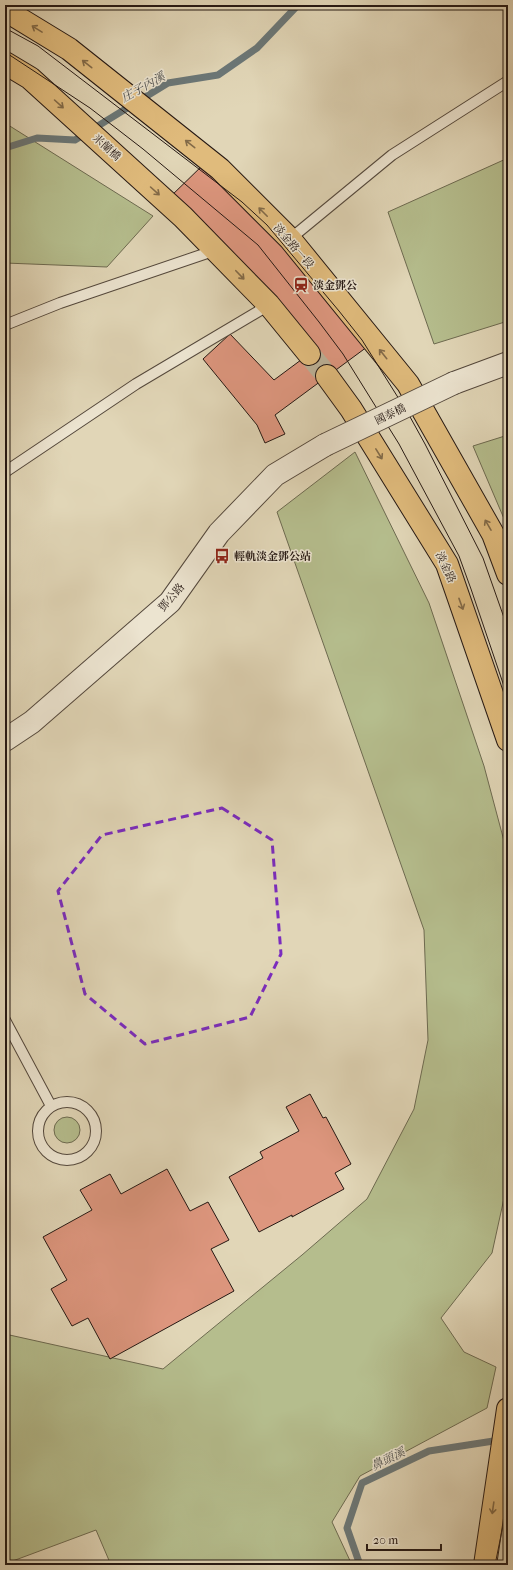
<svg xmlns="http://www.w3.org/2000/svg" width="513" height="1570" viewBox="0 0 513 1570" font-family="'IM FELL French Canon','Noto Serif TC',serif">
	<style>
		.green { fill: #b5bd8d; stroke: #6d6a50 }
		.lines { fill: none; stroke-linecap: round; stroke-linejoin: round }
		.stream { stroke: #6b7777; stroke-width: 7 }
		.building { fill: #dd967e; stroke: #251813 }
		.primary-tunnel { stroke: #bbb096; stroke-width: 22; stroke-dasharray: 22 11; stroke-linecap: butt }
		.service-casing { stroke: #54483c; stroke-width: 12 }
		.tertiary-casing { stroke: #54483c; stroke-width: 24 }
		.primary-casing { stroke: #251813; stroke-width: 24 }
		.service { stroke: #ece4d0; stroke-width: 10 }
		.tertiary { stroke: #ece4d0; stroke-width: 22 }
		.primary { stroke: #e0bb7c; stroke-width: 22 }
		.tram { stroke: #251813; stroke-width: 1 }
		.tertiary-bridge-casing { stroke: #54483c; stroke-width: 24; stroke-linecap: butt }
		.tertiary-bridge { stroke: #ece4d0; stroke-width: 22 }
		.oneway { stroke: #826a48 }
		.marked { fill: none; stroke: #7b2cbf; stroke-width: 3; stroke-dasharray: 8 5; stroke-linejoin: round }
		.labels { text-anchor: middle; stroke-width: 3; stroke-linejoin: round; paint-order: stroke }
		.street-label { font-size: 11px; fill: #251813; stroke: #ece4d0 }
		.poi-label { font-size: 11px; font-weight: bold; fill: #251813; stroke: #ece4d0; text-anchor: start }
		.water-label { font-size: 12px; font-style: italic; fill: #4e4f4d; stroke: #ece4d0 }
	</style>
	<rect width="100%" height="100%" fill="#e1d6b7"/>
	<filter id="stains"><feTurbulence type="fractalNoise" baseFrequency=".005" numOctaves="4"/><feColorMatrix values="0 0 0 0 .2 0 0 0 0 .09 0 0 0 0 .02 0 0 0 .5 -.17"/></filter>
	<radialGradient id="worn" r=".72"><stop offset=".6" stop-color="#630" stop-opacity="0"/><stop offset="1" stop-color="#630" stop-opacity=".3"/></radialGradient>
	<g class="green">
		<polygon points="5,123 153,216 107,267 5,263"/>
		<polygon points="508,158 508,321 434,344 388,212"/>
		<polygon points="508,435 508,528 473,446"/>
		<polygon points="355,452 429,603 484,766 508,856 508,1180 492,1253 441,1318 464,1352 496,1367 487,1408 360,1476 332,1522 352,1565 111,1565 96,1530 10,1562 5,1559 5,1334 163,1369 302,1255 367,1199 414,1109 428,1040 424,930 277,512"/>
		<circle cx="67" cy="1130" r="13"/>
	</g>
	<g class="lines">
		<g class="stream">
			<polyline points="5,148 37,138 75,140 168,83 218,75 257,48 298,5"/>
			<polyline points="360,1565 347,1528 362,1483 429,1451 500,1440"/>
		</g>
	</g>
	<g class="building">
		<polygon points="207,161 371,344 275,415 285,434 265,443 257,425 203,359 230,334 274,380 309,354 168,199"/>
		<polygon points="310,1094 323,1118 326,1117 351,1164 335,1173 344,1189 292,1217 292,1215 259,1232 229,1177 263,1158 260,1152 299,1131 286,1107"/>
		<polygon points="167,1169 190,1211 208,1202 229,1240 211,1249 234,1291 110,1359 88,1318 72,1326 51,1289 67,1280 43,1237 92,1210 80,1190 110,1174 121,1194"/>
	</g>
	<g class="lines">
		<polyline class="primary-tunnel" points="309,354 327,376"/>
		<g class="service-casing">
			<g id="service">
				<polyline points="290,239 392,155 508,81"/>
				<polyline points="5,325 60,303 216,250"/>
				<polyline points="5,472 136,384 269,305"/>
				<polyline points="5,1020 51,1106"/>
				<circle cx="67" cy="1131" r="29"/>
			</g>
		</g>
		<g class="tertiary-casing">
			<g id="tertiary">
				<polyline points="454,383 508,363"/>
				<polyline points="5,740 32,722 170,602 219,533 275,475 325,445"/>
			</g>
		</g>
		<g class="primary-casing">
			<g id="primary">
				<polyline points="5,10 69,49 220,169 290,239 408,384 493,534 508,574"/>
				<polyline points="5,63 30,78 183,217 269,305 309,354"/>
				<polyline points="327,376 351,409 447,564 508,740"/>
				<polyline points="485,1565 508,1409"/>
			</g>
		</g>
		<use href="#service" class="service"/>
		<use href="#tertiary" class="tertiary"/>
		<use href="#primary" class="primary"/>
		<g class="tram">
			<polyline points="5,28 38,46 242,202 267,225 339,311 362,340 409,415 425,444 483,558 508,629"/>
			<polyline points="5,52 90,108 143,149 258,245 319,322 343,354 399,444 459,556 471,589 508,698"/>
			<polyline points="495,1565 508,1501"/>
		</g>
		<g class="tertiary-bridge-casing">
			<polyline id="tertiary-bridge" points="325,445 454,383"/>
		</g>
		<use href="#tertiary-bridge" class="tertiary-bridge"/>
	</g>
	<defs><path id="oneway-shaft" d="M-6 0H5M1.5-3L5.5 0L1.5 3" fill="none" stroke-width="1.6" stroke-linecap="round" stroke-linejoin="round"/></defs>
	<g class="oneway">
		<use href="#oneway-shaft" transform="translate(37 29) rotate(-148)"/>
		<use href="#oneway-shaft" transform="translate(87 64) rotate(-142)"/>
		<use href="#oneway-shaft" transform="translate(59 104) rotate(42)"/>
		<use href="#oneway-shaft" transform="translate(190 144) rotate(-142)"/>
		<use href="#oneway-shaft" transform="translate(155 191) rotate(42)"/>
		<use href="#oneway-shaft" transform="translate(263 212) rotate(-135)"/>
		<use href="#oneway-shaft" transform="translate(240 275) rotate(46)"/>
		<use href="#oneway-shaft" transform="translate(383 354) rotate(-129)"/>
		<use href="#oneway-shaft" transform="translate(379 454) rotate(58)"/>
		<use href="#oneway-shaft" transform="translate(488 525) rotate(-120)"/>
		<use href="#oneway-shaft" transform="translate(461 604) rotate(70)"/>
		<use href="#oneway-shaft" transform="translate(493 1508) rotate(98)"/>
	</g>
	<path class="marked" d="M222 808 272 840 281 954 250 1017 145 1044 85 994 58 891 102 835Z"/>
	<defs>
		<g id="station-bare" transform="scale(1.2)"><path d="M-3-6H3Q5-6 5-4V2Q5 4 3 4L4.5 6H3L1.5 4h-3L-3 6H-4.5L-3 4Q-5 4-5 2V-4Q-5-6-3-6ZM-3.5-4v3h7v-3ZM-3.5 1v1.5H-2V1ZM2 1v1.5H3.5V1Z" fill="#8f2418" stroke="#ece4d0" stroke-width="2.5" paint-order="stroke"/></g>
		<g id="bus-bare" transform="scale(1.2)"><path d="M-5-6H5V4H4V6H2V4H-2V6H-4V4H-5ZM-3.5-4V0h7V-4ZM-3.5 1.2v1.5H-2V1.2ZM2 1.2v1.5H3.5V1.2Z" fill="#8f2418" stroke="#ece4d0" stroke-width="2.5" paint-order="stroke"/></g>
	</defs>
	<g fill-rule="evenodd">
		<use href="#station-bare" x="301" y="285"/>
		<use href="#bus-bare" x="222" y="556"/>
	</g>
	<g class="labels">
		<g class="street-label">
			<text transform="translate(107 147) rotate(42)" y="4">米蘭橋</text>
			<text transform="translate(294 246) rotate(49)" y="4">淡金路一段</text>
			<text transform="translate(390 414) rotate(-26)" y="4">國泰橋</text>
			<text transform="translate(446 567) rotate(65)" y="4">淡金路</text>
			<text transform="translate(171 597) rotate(-49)" y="4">鄧公路</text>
		</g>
		<g class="poi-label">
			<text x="313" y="289">淡金鄧公</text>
			<text x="234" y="560">輕軌淡金鄧公站</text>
		</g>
		<g class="water-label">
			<text transform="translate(143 87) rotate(-29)" y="4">庄子內溪</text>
			<text transform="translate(388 1459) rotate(-26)" y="4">鼻頭溪</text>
		</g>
	</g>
	<rect width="513" height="1570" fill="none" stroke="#e1d6b7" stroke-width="20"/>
	<rect x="6" y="6" width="501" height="1558" fill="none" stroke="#251813" stroke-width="2"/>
	<rect x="10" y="10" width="493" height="1550" fill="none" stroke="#251813"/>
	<path d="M367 1544v6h74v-6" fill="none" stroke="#251813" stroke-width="2"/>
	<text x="373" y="1544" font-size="12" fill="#251813" stroke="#ece4d0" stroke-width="3" paint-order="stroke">20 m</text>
	<rect width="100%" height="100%" filter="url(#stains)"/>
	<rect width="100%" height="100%" fill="url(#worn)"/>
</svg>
